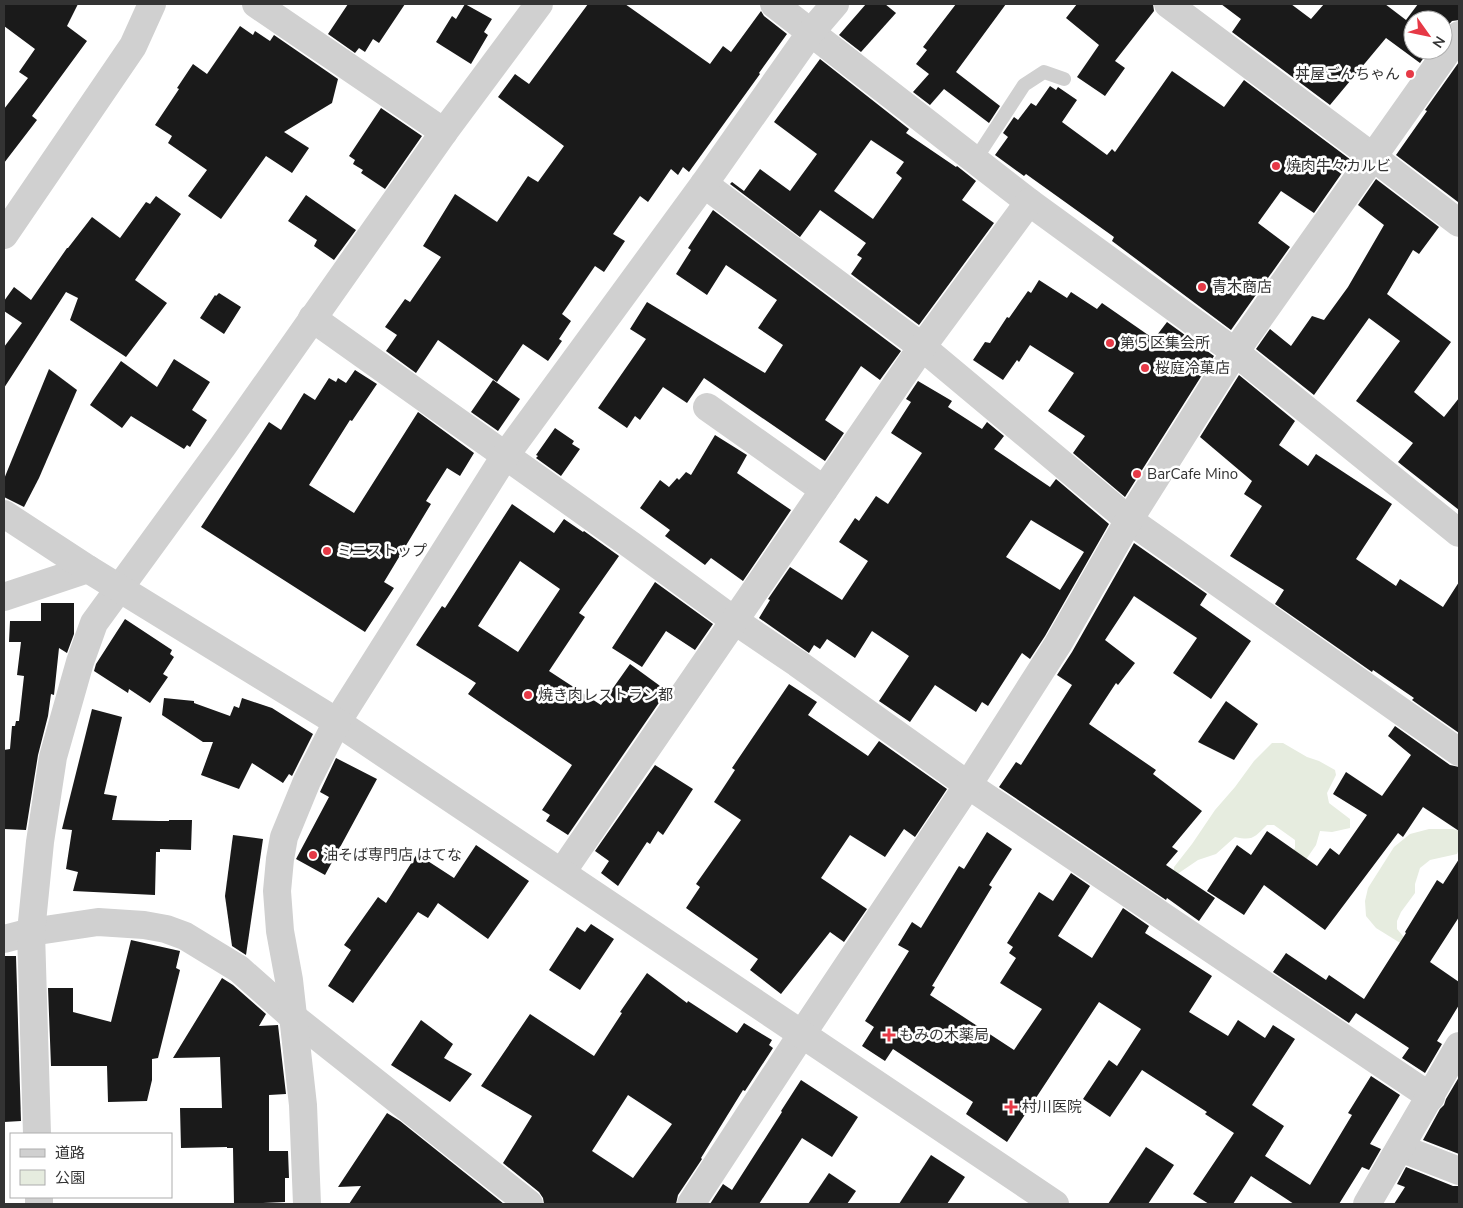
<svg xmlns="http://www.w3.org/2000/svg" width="1463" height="1208" viewBox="0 0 1463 1208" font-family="'Nunito Sans','Noto Sans JP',sans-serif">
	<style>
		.green { fill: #e6ecdf }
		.building { fill: #1a1a1a; fill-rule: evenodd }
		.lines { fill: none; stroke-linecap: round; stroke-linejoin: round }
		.service { stroke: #d0d0d0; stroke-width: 14 }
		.minor { stroke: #d0d0d0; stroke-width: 28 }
		.tertiary { stroke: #d0d0d0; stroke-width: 28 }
		.poi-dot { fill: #e63946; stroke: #fff; stroke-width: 2 }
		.labels { text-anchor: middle; stroke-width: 5; stroke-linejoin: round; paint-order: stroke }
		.poi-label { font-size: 15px; fill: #333; stroke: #fff; text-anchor: start }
	</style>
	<rect width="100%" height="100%" fill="#fff"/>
	<g class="green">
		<path d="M1272 743H1283L1307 757 1319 761 1335 770 1336 775 1327 793 1329 803 1350 819V828L1332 832 1320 831 1316 845 1305 861 1282 865 1295 848V840L1274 825H1267C1254 837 1254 841 1235 837L1216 854 1198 860 1173 877 1174 867 1192 844 1215 810 1235 787 1254 761Z"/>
		<polygon points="1429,829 1453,829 1459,831 1459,849 1457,854 1430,860 1420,868 1415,884 1415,893 1401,912 1397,921 1397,929 1418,954 1376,928 1366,916 1365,901 1368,888 1394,847 1410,834"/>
	</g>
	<g class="building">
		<polygon points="4,4 78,4 67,26 87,41 32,116 37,120 4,163 4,109 28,78 19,72 35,49 4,26"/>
		<polygon points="348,4 405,4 379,43 373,39 365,52 359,48 355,53 328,34"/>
		<polygon points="465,4 492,19 484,32 488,35 471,64 436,42 452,16 456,19"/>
		<polygon points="588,4 625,4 710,64 723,46 731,52 761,11 764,16 787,34 759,73 760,74 689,172 683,167 678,175 671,169 648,202 640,196 613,234 625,241 604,272 595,266 562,314 571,321 559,339 562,341 548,361 523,344 497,382 438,340 416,373 386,351 397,335 385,327 405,299 410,302 441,257 423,246 455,194 497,222 528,176 538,182 564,146 498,97 515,74 529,84"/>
		<polygon points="866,4 885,4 896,13 861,52 839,35"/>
		<polygon points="956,4 1006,4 956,72 1000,106 989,123 944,89 930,105 913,92 929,74 916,64 927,50 923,47"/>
		<polygon points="1077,4 1153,4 1154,11 1115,61 1125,68 1105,96 1077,77 1099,45 1066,18"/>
		<polygon points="1221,4 1291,4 1311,19 1324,4 1385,4 1406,20 1418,4 1459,4 1459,20 1452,21 1443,31 1443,20 1413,20 1413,50 1429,50 1420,63 1386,38 1330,105 1232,32 1241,19"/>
		<polygon points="240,26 253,35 255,31 270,41 274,35 338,79 332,103 284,132 309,148 292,173 266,156 221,219 188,196 207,170 168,143 172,136 155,125 179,89 177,88 193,64 207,74"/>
		<path d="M820 59 909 129 906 133 956 167 957 166 976 181 962 200 994 223 919 325 851 274 862 258 857 255 866 243 820 210 800 237 730 184 732 182 744 191 760 169 790 191 817 154 774 122ZM871 140 904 162 896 173 902 178 873 219 834 191Z"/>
		<polygon points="1459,62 1459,200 1458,202 1396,155 1427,111 1425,110"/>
		<polygon points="1172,71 1224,107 1244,80 1351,160 1314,213 1281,191 1258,223 1290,247 1231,330 1112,241 1114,237 1026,174 1024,176 995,155 1008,137 1003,133 1014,117 1018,120 1031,103 1036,106 1050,86 1056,90 1058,87 1077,100 1062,122 1107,155 1112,149 1115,152"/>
		<polygon points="381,108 422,136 385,189 361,173 363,170 353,164 355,160 349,156"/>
		<polygon points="1376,179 1439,227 1419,254 1413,250 1387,294 1451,342 1414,392 1444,417 1459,398 1459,510 1398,462 1413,443 1356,401 1400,341 1369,318 1314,395 1256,349 1270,329 1291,346 1312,316 1324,320 1348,287 1384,225 1358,205"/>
		<polygon points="306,195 356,230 334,260 314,246 317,240 288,221"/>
		<polygon points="156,196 181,214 135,280 167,303 126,357 70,320 78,298 66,292 4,388 4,347 22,323 4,311 4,301 14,287 31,300 67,248 68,248 92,217 120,238 146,202 150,204"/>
		<polygon points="713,210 901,351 880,380 861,366 825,420 844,433 825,461 704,378 687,403 663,387 640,420 635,416 627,428 598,408 646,339 630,329 647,302 765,373 783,345 758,328 777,300 726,265 707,295 676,274 691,250 688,248"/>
		<polygon points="1039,280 1067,298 1071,292 1097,309 1102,303 1154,339 1167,322 1214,356 1125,497 1073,453 1085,436 1048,411 1074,373 1030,345 1019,362 1017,360 1003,380 973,360 985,342 990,343 1007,317 1009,318 1028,291 1031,293"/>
		<polygon points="219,293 241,307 224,334 200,318 215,295 216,296"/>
		<polygon points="174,359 210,382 192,410 207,420 190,447 187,445 184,449 131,416 122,428 90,405 121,361 157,387"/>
		<polygon points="49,369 77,390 39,478 24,507 4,497 4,479"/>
		<polygon points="355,370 377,384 352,421 350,420 309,485 354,513 418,412 474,453 460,476 447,468 426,501 431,504 384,582 394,588 365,632 201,527 269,422 281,430 304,393 315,400 329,378 336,382 338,378 346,383"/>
		<polygon points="1239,375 1295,421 1279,445 1308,466 1316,454 1392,504 1356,559 1396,586 1400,579 1443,607 1459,582 1459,733 1412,700 1414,698 1373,670 1372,672 1275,604 1284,590 1230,556 1262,506 1244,494 1252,481 1200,437"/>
		<polygon points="493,380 520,399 498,431 471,412"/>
		<path d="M918 381 952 401 948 407 982 429 987 422 1004 436 994 449 1050 487 1056 479 1109 524 1045 636 1030 659 1022 653 988 706 982 702 976 712 935 685 910 722 879 701 909 656 872 631 855 658 827 639 820 649 814 645 809 653 759 618 770 600 768 599 790 567 842 600 868 561 839 542 855 518 859 521 876 496 888 504 922 453 891 433 911 402 906 399ZM1031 520 1084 552 1060 590 1006 557Z"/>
		<polygon points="555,428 574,441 572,444 580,449 561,476 536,458 538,456 536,455"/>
		<polygon points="715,435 747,455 737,473 791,510 743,581 711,558 705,565 665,536 670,530 640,508 660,480 669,487 677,478 679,480 686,472 691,475"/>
		<path d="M512 504 554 533 564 519 583 532 584 531 619 556 579 613 585 617 549 671 601 705 630 664 667 691 568 835 546 821 550 815 542 810 572 765 468 694 476 683 416 645 442 606 445 608ZM520 561 560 589 518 652 478 626Z"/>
		<polygon points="1134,543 1207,594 1200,605 1251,641 1211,699 1173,673 1197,638 1134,596 1105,640 1135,663 1118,685 1116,683 1089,724 1156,770 1153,774 1202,811 1172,847 1178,851 1166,865 1215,898 1199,921 1167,898 1166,900 999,787 1016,762 1021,765 1072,685 1057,675 1072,652"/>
		<polygon points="655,582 713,624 695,650 666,631 642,667 612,648"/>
		<polygon points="41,603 74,603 74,634 67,653 59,648 54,695 51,694 48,716 38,755 26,830 4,829 4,750 10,749 12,726 15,726 16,721 19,721 24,676 17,675 21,642 9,642 10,621 41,621"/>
		<polygon points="125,619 172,650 170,654 174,657 163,674 168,677 150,703 129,689 128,693 94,671 96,664"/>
		<polygon points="789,684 817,702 808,715 868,756 879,741 947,789 915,837 904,829 885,857 850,835 821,878 867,909 844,942 830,932 781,994 750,970 758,959 686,908 700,887 696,884 741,820 714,802 735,770 732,768"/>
		<polygon points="164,698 194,701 194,703 230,716 234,706 239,708 242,698 272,708 313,734 292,776 289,774 283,783 252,763 239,789 201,775 213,742 203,742 162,715"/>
		<polygon points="1226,701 1258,724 1234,760 1198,742"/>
		<polygon points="92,709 122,717 104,794 117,796 112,820 159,821 169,821 169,820 192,820 191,850 160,849 160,852 156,852 155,895 73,891 78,872 66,869 72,830 62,829"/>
		<polygon points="1395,726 1450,765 1459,767 1459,831 1423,807 1403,837 1398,833 1325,930 1264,885 1244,915 1207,891 1237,845 1251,855 1267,831 1317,866 1330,848 1339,855 1367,815 1333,794 1346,772 1382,796 1411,755 1388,736"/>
		<polygon points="336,758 377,779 325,875 296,859 329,797 320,792"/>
		<polygon points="655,765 693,789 663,835 658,831 650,844 647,842 618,886 601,873 609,861 595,851"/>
		<polygon points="987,832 1012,849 989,885 992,887 932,986 935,987 930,995 1014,1050 1042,1009 1000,983 1016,958 1009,953 1013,947 1007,943 1039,892 1053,901 1071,873 1090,886 1058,936 1092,958 1123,908 1149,926 1145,933 1212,976 1189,1012 1228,1036 1238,1020 1265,1038 1273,1025 1295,1039 1252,1105 1284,1126 1265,1156 1310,1185 1352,1115 1348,1113 1371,1076 1400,1095 1370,1144 1381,1149 1369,1170 1362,1167 1339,1204 1294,1204 1251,1176 1233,1204 1209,1204 1193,1194 1234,1133 1205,1114 1207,1112 1142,1070 1110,1117 1083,1099 1109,1060 1117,1066 1141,1029 1099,1002 1007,1142 966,1114 973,1102 893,1049 885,1061 862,1046 874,1027 865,1021 909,951 898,945 912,922 921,928 959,866 964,869"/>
		<polygon points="233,835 263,839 246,955 232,946 225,896"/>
		<polygon points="476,845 529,881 488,939 438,903 428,918 418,912 353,1003 328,986 351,950 344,945 378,897 386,903 417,854 454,878"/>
		<polygon points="1459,859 1459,917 1430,962 1459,982 1459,1005 1437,1041 1442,1044 1425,1073 1402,1058 1409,1048 1356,1013 1349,1023 1273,972 1286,953 1326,980 1329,975 1364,999 1406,933 1405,932 1437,880 1443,884"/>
		<polygon points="591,924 614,939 580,990 549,970 577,927 585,932"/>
		<polygon points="131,940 180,951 176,968 180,970 158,1058 152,1059 152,1080 147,1101 108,1102 107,1066 51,1066 48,988 73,988 73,1012 111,1022"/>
		<polygon points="4,956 16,956 21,1121 4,1122"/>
		<path d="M647 973 687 1003 688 1001 737 1033 744 1023 772 1040 769 1045 773 1048 745 1091 743 1090 701 1158 702 1159 678 1195 676 1204H544L543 1198 539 1192 503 1163 532 1116 481 1086 530 1014 594 1056 622 1013 620 1012ZM628 1095 672 1124 633 1178 592 1151Z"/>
		<polygon points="222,978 233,985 266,1014 259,1026 278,1025 286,1094 269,1095 269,1151 288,1151 289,1178 285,1178 285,1202 263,1203 263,1204 234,1204 233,1148 227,1148 227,1147 181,1148 180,1108 222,1108 220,1057 173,1058"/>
		<polygon points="421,1020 453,1044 444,1058 472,1074 450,1102 391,1065"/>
		<polygon points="1459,1077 1459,1154 1423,1140 1440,1109 1444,1105 1446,1099"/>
		<polygon points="801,1080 858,1117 832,1157 802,1138 759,1204 710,1204 723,1184 732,1190 782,1112 781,1111"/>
		<polygon points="387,1113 400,1121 504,1204 349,1204 361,1186 338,1187"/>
		<polygon points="1146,1147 1174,1165 1148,1204 1108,1204"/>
		<polygon points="931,1155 965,1177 947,1204 899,1204"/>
		<polygon points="1406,1167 1453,1186 1459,1186 1459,1204 1394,1204 1405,1187 1397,1184"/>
		<polygon points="829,1173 856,1191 847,1204 808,1204"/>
	</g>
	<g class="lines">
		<polyline class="service" points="975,160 1024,85 1044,72 1064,79"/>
		<g class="minor">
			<polyline points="256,4 444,132"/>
			<polyline points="774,4 1029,202 1235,352 1459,533"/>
			<polyline points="1168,4 1373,157 1459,223"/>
			<polyline points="704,184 922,347 1129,520 1459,752"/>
			<polyline points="312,318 631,545 735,621 797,663 968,785 1431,1097"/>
			<polyline points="707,407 824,490"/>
			<polyline points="4,597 88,569"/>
			<polyline points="337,722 505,456 704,184 811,32 835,4"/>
			<polyline points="562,872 922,347 1029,202"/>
			<polyline points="4,939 31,932 98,922 144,925 166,929 185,936 239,969 293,1017 529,1204"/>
			<polyline points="37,1134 31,932 40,842 53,757 80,662 94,623 223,446 444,132 539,4"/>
			<polyline points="1400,1148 1459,1171"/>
			<polyline points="39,1197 39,1204"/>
			<polyline points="691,1204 802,1034 968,785 1058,644 1129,520 1235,352 1459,35"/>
			<polyline points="1367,1204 1459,1046"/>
		</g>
		<g class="tertiary">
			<polyline points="4,235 133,46 152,4"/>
			<polyline points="4,514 88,569 337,722 1055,1204"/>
			<polyline points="307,1204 303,1105 289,980 280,931 277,891 280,859 284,837 307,781 337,722"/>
		</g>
	</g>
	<g class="poi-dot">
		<circle cx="1410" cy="74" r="5"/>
		<circle cx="1276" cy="166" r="5"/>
		<circle cx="1202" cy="287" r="5"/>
		<circle cx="1110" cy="343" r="5"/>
		<circle cx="1145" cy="368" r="5"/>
		<circle cx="1137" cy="474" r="5"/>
		<circle cx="327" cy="551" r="5"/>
		<circle cx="528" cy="695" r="5"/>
		<circle cx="313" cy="855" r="5"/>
		<path d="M886.5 1027.5h5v5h5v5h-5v5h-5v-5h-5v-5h5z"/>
		<path d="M1008.5 1099.5h5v5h5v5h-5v5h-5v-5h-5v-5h5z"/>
	</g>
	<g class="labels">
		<g class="poi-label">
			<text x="1400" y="79" text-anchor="end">丼屋ごんちゃん</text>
			<text x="1286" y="171">焼肉牛々カルビ</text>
			<text x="1212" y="292">青木商店</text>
			<text x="1120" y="348">第５区集会所</text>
			<text x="1155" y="373">桜庭冷菓店</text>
			<text x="1147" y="479">BarCafe Mino</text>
			<text x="337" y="556">ミニストップ</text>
			<text x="538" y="700">焼き肉レストラン都</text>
			<text x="323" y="860">油そば専門店 はてな</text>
			<text x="899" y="1040">もみの木薬局</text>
			<text x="1022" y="1112">村川医院</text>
		</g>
	</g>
	<rect width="1463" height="1208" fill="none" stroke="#333333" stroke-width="10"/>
	<rect x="10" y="1133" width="162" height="65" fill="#ffffff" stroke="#adadad"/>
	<rect x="20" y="1149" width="25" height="8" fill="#d0d0d0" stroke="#adadad"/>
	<text x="55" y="1158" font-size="15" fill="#333333">道路</text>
	<rect x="20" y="1170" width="25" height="15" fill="#e6ecdf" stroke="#adadad"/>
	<text x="55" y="1183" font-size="15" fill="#333333">公園</text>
	<g transform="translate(1428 35) rotate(123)"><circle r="24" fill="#ffffff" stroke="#adadad"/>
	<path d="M0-4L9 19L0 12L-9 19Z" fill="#e63946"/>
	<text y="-8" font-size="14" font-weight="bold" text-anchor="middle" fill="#333333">N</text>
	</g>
</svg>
